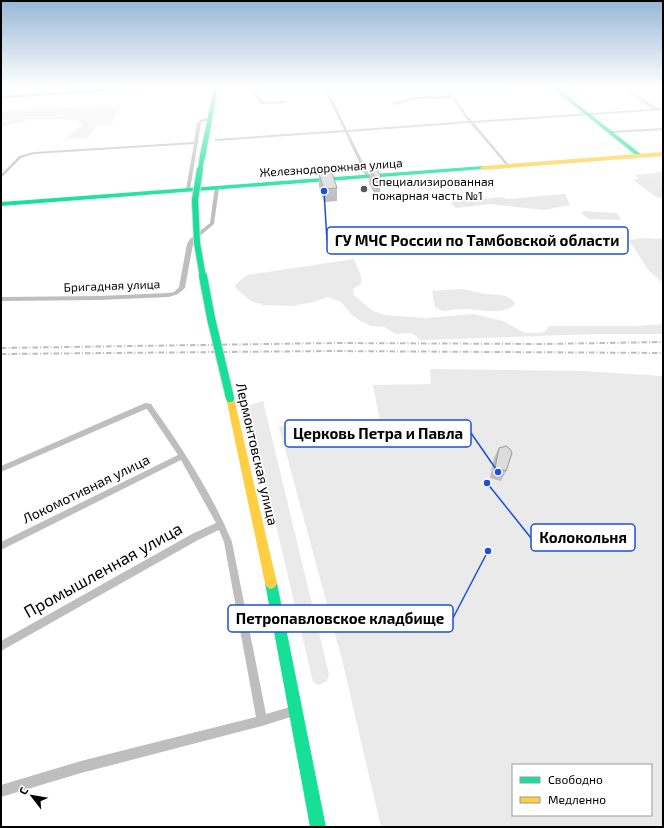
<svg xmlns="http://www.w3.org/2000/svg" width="664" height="828" viewBox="0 0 664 828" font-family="'Exo 2',sans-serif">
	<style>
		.green { fill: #eaeaea; fill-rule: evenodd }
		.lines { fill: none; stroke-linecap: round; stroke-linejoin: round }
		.street { fill: #bebebe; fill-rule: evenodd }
		.fast { fill: #16e098; fill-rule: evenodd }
		.slow { fill: #ffcf43; fill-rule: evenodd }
		.rail { stroke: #bdbdbd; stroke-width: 2; stroke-dasharray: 5.5 2 1 2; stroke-linecap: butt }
		.fast-bridge-far2-casing { stroke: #dbdbdb; stroke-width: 5.5; stroke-linecap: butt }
		.fast-bridge-far1-casing { stroke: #dbdbdb; stroke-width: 8; stroke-linecap: butt }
		.fast-bridge-casing { stroke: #dbdbdb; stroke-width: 10; stroke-linecap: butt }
		.fast-bridge-far2 { stroke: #16e098; stroke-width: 4.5 }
		.fast-bridge-far1 { stroke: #16e098; stroke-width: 6 }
		.fast-bridge { stroke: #16e098; stroke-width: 8 }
		.wall { fill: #bdbdbd }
		.building { fill: #dcdcdc; stroke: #9a9a9a }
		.poi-dot { fill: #595959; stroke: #fff; stroke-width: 1.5 }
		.labels { text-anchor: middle; stroke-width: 3.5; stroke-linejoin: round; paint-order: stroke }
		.far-street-label { font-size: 12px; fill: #000; stroke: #fff }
		.far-poi-label { font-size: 12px; fill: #000; stroke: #fff; text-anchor: start }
		.street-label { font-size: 14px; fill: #000; stroke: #fff }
		.near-street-label { font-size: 17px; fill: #000; stroke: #fff }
		.leader { fill: none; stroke: #1d4ed8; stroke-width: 1.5 }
		.callout-dot { fill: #1d4ed8; stroke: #fff; stroke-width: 1.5 }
		.callout { fill: #fff; stroke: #1d4ed8; stroke-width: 1.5 }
		.callout-label { font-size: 15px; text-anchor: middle; font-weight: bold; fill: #000 }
	</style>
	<rect width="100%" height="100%" fill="#fff"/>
	<g class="green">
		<polygon points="121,105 111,125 97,125 88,138 66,139 83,124 77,124 79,121 55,119 23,119 26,121 1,127 1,121 18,120 1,120 1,111"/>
		<polygon points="663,172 663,198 656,197 633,180 639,179 635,175"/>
		<polygon points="565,194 570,205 544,210 490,204 456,208 451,203 454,201 503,197 507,199"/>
		<polygon points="583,211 617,213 621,220 589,219 582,214"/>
		<polygon points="642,238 663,239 663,283 648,270 629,240"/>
		<polygon points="354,259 361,276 361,284 353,289 354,295 368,307 373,311 385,315 425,318 473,314 503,321 525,333 540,333 546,331 549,326 635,326 663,324 663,334 596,334 420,340 416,336 410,333 396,334 384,327 371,326 362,322 352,315 341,302 328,297 313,302 292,306 263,305 251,301 235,288 236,284 247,275"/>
		<path d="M461 289C468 289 473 292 480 293 492 296 508 291 515 304 503 317 477 308 462 309 453 309 444 314 435 307L432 291Z"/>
		<path d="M430 369 584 371 663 376V827H381L342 660 279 427 292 424 380 421 373 385 431 384ZM513 765H651V815H513Z"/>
		<polygon points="263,401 329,674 327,681 319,685 313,682 268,492 246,406"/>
	</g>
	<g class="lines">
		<g class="street">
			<polygon points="3,87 7,87 1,90 1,88"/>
			<polygon points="248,87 252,87 263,102 285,101 287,102 285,103 261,104"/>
			<polygon points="323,87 327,87 347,130 468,121 452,98 415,99 396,105 390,102 402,101 415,97 450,96 444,87 448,87 465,113 472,121 653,109 620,87 624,87 657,108 663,108 663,110 474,123 509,165 510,166 508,167 470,123 348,132 370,177 368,178 366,177 345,132 216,141 214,140 216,139 344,130"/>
			<polygon points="660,87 663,87 663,88 661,88"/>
			<polygon points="210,118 211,120 202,122 201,123 190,190 186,189 194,144 34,154 21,158 1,178 1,175 19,156 34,152 194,142 197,123 200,120"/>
			<polygon points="663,128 663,130 611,133 609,132 611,131"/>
			<polygon points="215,187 219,188 214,224 194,241 193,244 185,288 178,294 169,297 99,300 1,301 1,297 99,296 169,293 174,292 179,287 187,244 190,239 210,223"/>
			<path d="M145 403 151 404C182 448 212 493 232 542L266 714 297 705 301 706 302 710 301 714 297 715 262 726 81 773 1 797V785L81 761 256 717 224 542 219 530 198 540 1 651V641L192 534 216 523 181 460 1 550V542L178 455 147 409H146L1 472V466Z"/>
		</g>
		<g class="fast">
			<polygon points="156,87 179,87 1,98 1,96"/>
			<polygon points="214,87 218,87 205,159 202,161 199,159"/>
			<polygon points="551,87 556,87 642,155 642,157 638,157"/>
			<polygon points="483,166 485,167 485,169 1,206 1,202"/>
			<polygon points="271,577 275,579 277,583 326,827 310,827 265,583 267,579"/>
		</g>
		<g class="slow">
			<polygon points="663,152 663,156 483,170 480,168 483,166"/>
			<polygon points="230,395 234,398 277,583 275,587 271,589 267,587 265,583 226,398"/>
		</g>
		<g class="rail">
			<polyline points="1,348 335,343 543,344 663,342"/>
			<polyline points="1,354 332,351 663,353"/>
		</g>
		<g class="fast-bridge-far2-casing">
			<polyline id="fast-bridge-far2" points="200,170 202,159"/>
		</g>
		<g class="fast-bridge-far1-casing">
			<polyline id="fast-bridge-far1" points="200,169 195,200 197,243 203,277"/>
		</g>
		<g class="fast-bridge-casing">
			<polyline id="fast-bridge" points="203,276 211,318 230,398"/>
		</g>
		<use href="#fast-bridge-far2" class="fast-bridge-far2"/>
		<use href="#fast-bridge-far1" class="fast-bridge-far1"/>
		<use href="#fast-bridge" class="fast-bridge"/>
	</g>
	<g class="wall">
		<polygon points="370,168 381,177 380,192 374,193 369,183"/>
		<polygon points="319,174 337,188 337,201 324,202 319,187"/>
		<polygon points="499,448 506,471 501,481 490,478 494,458"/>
	</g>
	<g class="building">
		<polygon points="376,167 381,177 375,178 370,168"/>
		<polygon points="332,173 337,188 324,189 319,174"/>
		<polygon points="506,446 510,449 512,453 506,471 495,468 499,448"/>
	</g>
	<linearGradient id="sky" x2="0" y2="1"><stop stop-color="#96b7d6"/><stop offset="0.43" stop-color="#fff"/><stop offset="1" stop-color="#fff" stop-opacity="0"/></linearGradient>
	<rect width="664" height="203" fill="url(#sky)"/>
	<circle class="poi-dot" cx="364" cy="189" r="4"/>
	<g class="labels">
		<g class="far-street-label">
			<text transform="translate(331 168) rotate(-4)" y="4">Железнодорожная улица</text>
			<text transform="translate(112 286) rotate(-2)" y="4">Бригадная улица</text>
		</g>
		<g class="far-poi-label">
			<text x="372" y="186">Специализированная<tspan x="372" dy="14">пожарная часть №1</tspan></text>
		</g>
		<g class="street-label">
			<text transform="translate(257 454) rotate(77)" y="5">Лермонтовская улица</text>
			<text transform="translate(86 489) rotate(-26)" y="5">Локомотивная улица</text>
		</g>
		<g class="near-street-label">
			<text transform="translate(103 570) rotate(-29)" y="6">Промышленная улица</text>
		</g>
	</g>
	<path class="leader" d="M324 191L327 241M498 472L471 433M487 483L531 538M488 551L453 618"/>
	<g class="callout-dot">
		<circle cx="324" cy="191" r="4"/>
		<circle cx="498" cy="472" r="4"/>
		<circle cx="487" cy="483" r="4"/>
		<circle cx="488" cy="551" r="4"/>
	</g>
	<g class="callout">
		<rect x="327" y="227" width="301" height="27" rx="4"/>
		<rect x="285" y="420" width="186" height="27" rx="4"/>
		<rect x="531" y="524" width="104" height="27" rx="4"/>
		<rect x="228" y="605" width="225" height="27" rx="4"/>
	</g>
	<g class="callout-label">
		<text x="477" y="246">ГУ МЧС России по Тамбовской области</text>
		<text x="378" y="439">Церковь Петра и Павла</text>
		<text x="583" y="543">Колокольня</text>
		<text x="340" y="624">Петропавловское кладбище</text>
	</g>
	<rect width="664" height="828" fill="none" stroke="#000000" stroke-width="4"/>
	<rect x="512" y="764" width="140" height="52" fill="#ffffff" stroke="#999999"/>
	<rect x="520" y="777" width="20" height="6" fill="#16e098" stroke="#999999"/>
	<text x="548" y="784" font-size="12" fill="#000000">Свободно</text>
	<rect x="520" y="797" width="20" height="6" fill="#ffcf43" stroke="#999999"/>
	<text x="548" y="804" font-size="12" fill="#000000">Медленно</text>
	<g transform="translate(32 796) rotate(301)" stroke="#ffffff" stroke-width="3" paint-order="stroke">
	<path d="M0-3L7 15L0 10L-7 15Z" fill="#000000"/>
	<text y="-6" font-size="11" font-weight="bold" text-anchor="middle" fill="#000000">С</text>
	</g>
</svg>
